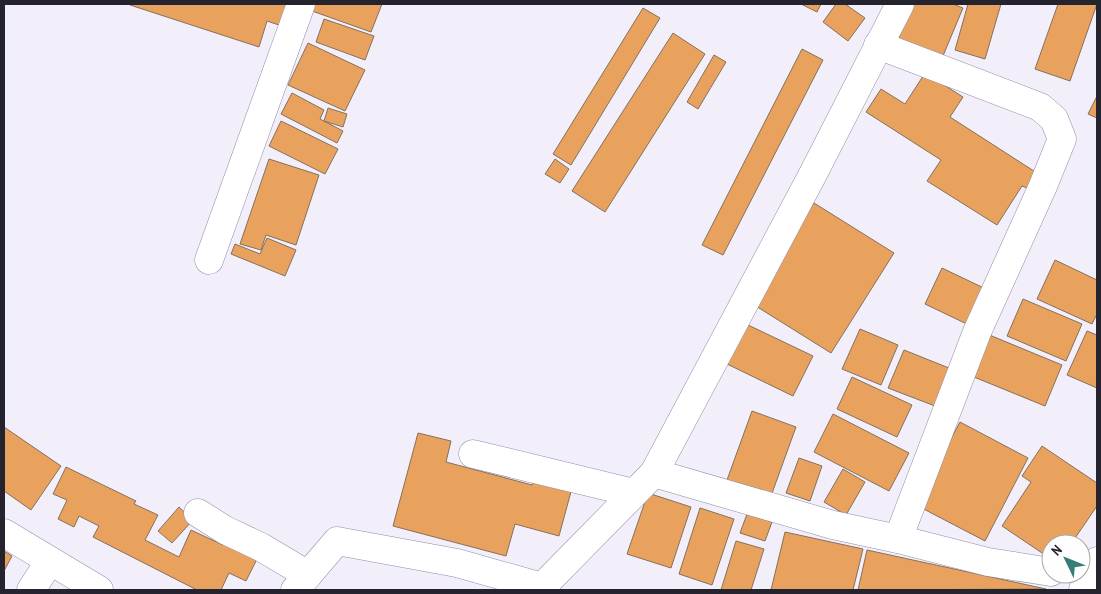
<svg xmlns="http://www.w3.org/2000/svg" width="1101" height="594" viewBox="0 0 1101 594" font-family="'Archivo Narrow',sans-serif">
	<style>
		.building { fill: #e8a25d; stroke: #85705c }
		.lines { fill: none; stroke-linecap: round; stroke-linejoin: round }
		.minor-casing { stroke: #938da8; stroke-width: 29 }
		.minor { stroke: #fff; stroke-width: 28 }
	</style>
	<rect width="100%" height="100%" fill="#f2effb"/>
	<g class="building">
		<polygon points="131,4 293,4 285,27 267,21 259,47 130,5"/>
		<polygon points="315,4 382,4 371,32 312,11"/>
		<polygon points="801,4 821,4 817,12"/>
		<polygon points="836,4 845,4 865,18 848,41 823,22"/>
		<polygon points="914,4 953,4 963,8 940,63 896,44"/>
		<polygon points="968,4 1001,4 985,59 955,50"/>
		<polygon points="1058,4 1097,4 1070,81 1035,69"/>
		<polygon points="643,8 660,18 571,165 553,154"/>
		<polygon points="324,19 374,36 365,60 316,42"/>
		<polygon points="673,33 705,54 605,212 572,191"/>
		<polygon points="308,43 365,70 345,111 288,85"/>
		<polygon points="802,49 823,60 723,255 702,245"/>
		<polygon points="714,55 726,62 698,109 687,102"/>
		<polygon points="925,73 963,97 950,117 1037,173 1027,188 1022,186 997,225 927,181 941,160 866,112 881,89 905,104"/>
		<polygon points="292,93 324,110 320,119 343,131 337,143 281,114"/>
		<polygon points="1097,96 1097,118 1088,114"/>
		<polygon points="328,108 347,114 343,127 324,121"/>
		<polygon points="281,121 338,149 325,174 269,146"/>
		<polygon points="269,159 319,175 296,245 266,235 261,250 240,244"/>
		<polygon points="555,159 569,169 560,183 545,174"/>
		<polygon points="814,203 894,253 831,353 751,303"/>
		<polygon points="267,238 296,250 285,276 231,254 235,244 260,254"/>
		<polygon points="1055,260 1097,280 1097,314 1092,324 1037,299"/>
		<polygon points="942,268 988,290 971,326 925,304"/>
		<polygon points="1023,299 1082,324 1066,361 1007,336"/>
		<polygon points="746,324 813,356 793,396 727,364"/>
		<polygon points="860,329 898,345 881,385 842,369"/>
		<polygon points="1087,331 1097,335 1097,388 1067,375"/>
		<polygon points="987,334 1062,365 1045,406 969,375"/>
		<polygon points="904,350 949,368 935,406 888,388"/>
		<polygon points="852,377 912,405 897,437 837,409"/>
		<polygon points="752,411 796,427 771,496 727,480"/>
		<polygon points="833,414 909,453 889,491 814,452"/>
		<polygon points="960,422 1028,458 985,541 916,505"/>
		<polygon points="4,427 61,466 31,510 4,491"/>
		<polygon points="418,433 451,441 446,462 532,485 535,478 572,488 559,536 515,524 506,556 393,526"/>
		<polygon points="1042,446 1097,483 1097,506 1071,544 1051,544 1051,559 1002,526 1031,482 1022,476"/>
		<polygon points="799,458 822,466 810,501 786,493"/>
		<polygon points="66,467 136,501 134,504 158,515 145,540 179,557 191,530 223,545 228,535 261,551 246,581 229,573 221,590 197,590 93,537 99,526 79,516 74,527 58,519 67,500 53,494"/>
		<polygon points="843,469 865,482 846,515 824,502"/>
		<polygon points="648,493 691,507 671,568 627,554"/>
		<polygon points="179,507 193,520 172,543 158,531"/>
		<polygon points="700,508 734,519 712,585 679,574"/>
		<polygon points="747,514 772,522 765,541 740,533"/>
		<polygon points="785,532 863,549 853,590 771,590"/>
		<polygon points="736,541 764,549 751,590 721,590"/>
		<polygon points="867,550 1046,589 858,590"/>
		<polygon points="4,551 12,556 4,571"/>
	</g>
	<g class="lines">
		<g class="minor-casing">
			<g id="minor">
				<polyline points="878,45 1040,107 1054,119 1062,139 1043,186 977,332 898,539"/>
				<polyline points="209,260 301,4"/>
				<polyline points="473,454 634,493"/>
				<polyline points="654,473 833,525 898,539 988,562 1051,572"/>
				<polyline points="198,513 225,530 261,547 308,575"/>
				<polyline points="4,533 99,590"/>
				<polyline points="31,590 50,561"/>
				<polyline points="295,590 337,541 457,563 542,587"/>
				<polyline points="539,590 654,473 813,174 900,4"/>
				<polyline points="1083,590 1097,561"/>
			</g>
		</g>
		<use href="#minor" class="minor"/>
	</g>
	<rect width="1101" height="594" fill="none" stroke="#25232e" stroke-width="10"/>
	<g transform="translate(1066 559) rotate(313)"><circle r="24" fill="#fefefe" stroke="#a7a6ab"/>
	<path d="M0-4L9 19L0 12L-9 19Z" fill="#357d77"/>
	<text y="-8" font-size="14" font-weight="bold" text-anchor="middle" fill="#25232e">N</text>
	</g>
</svg>
